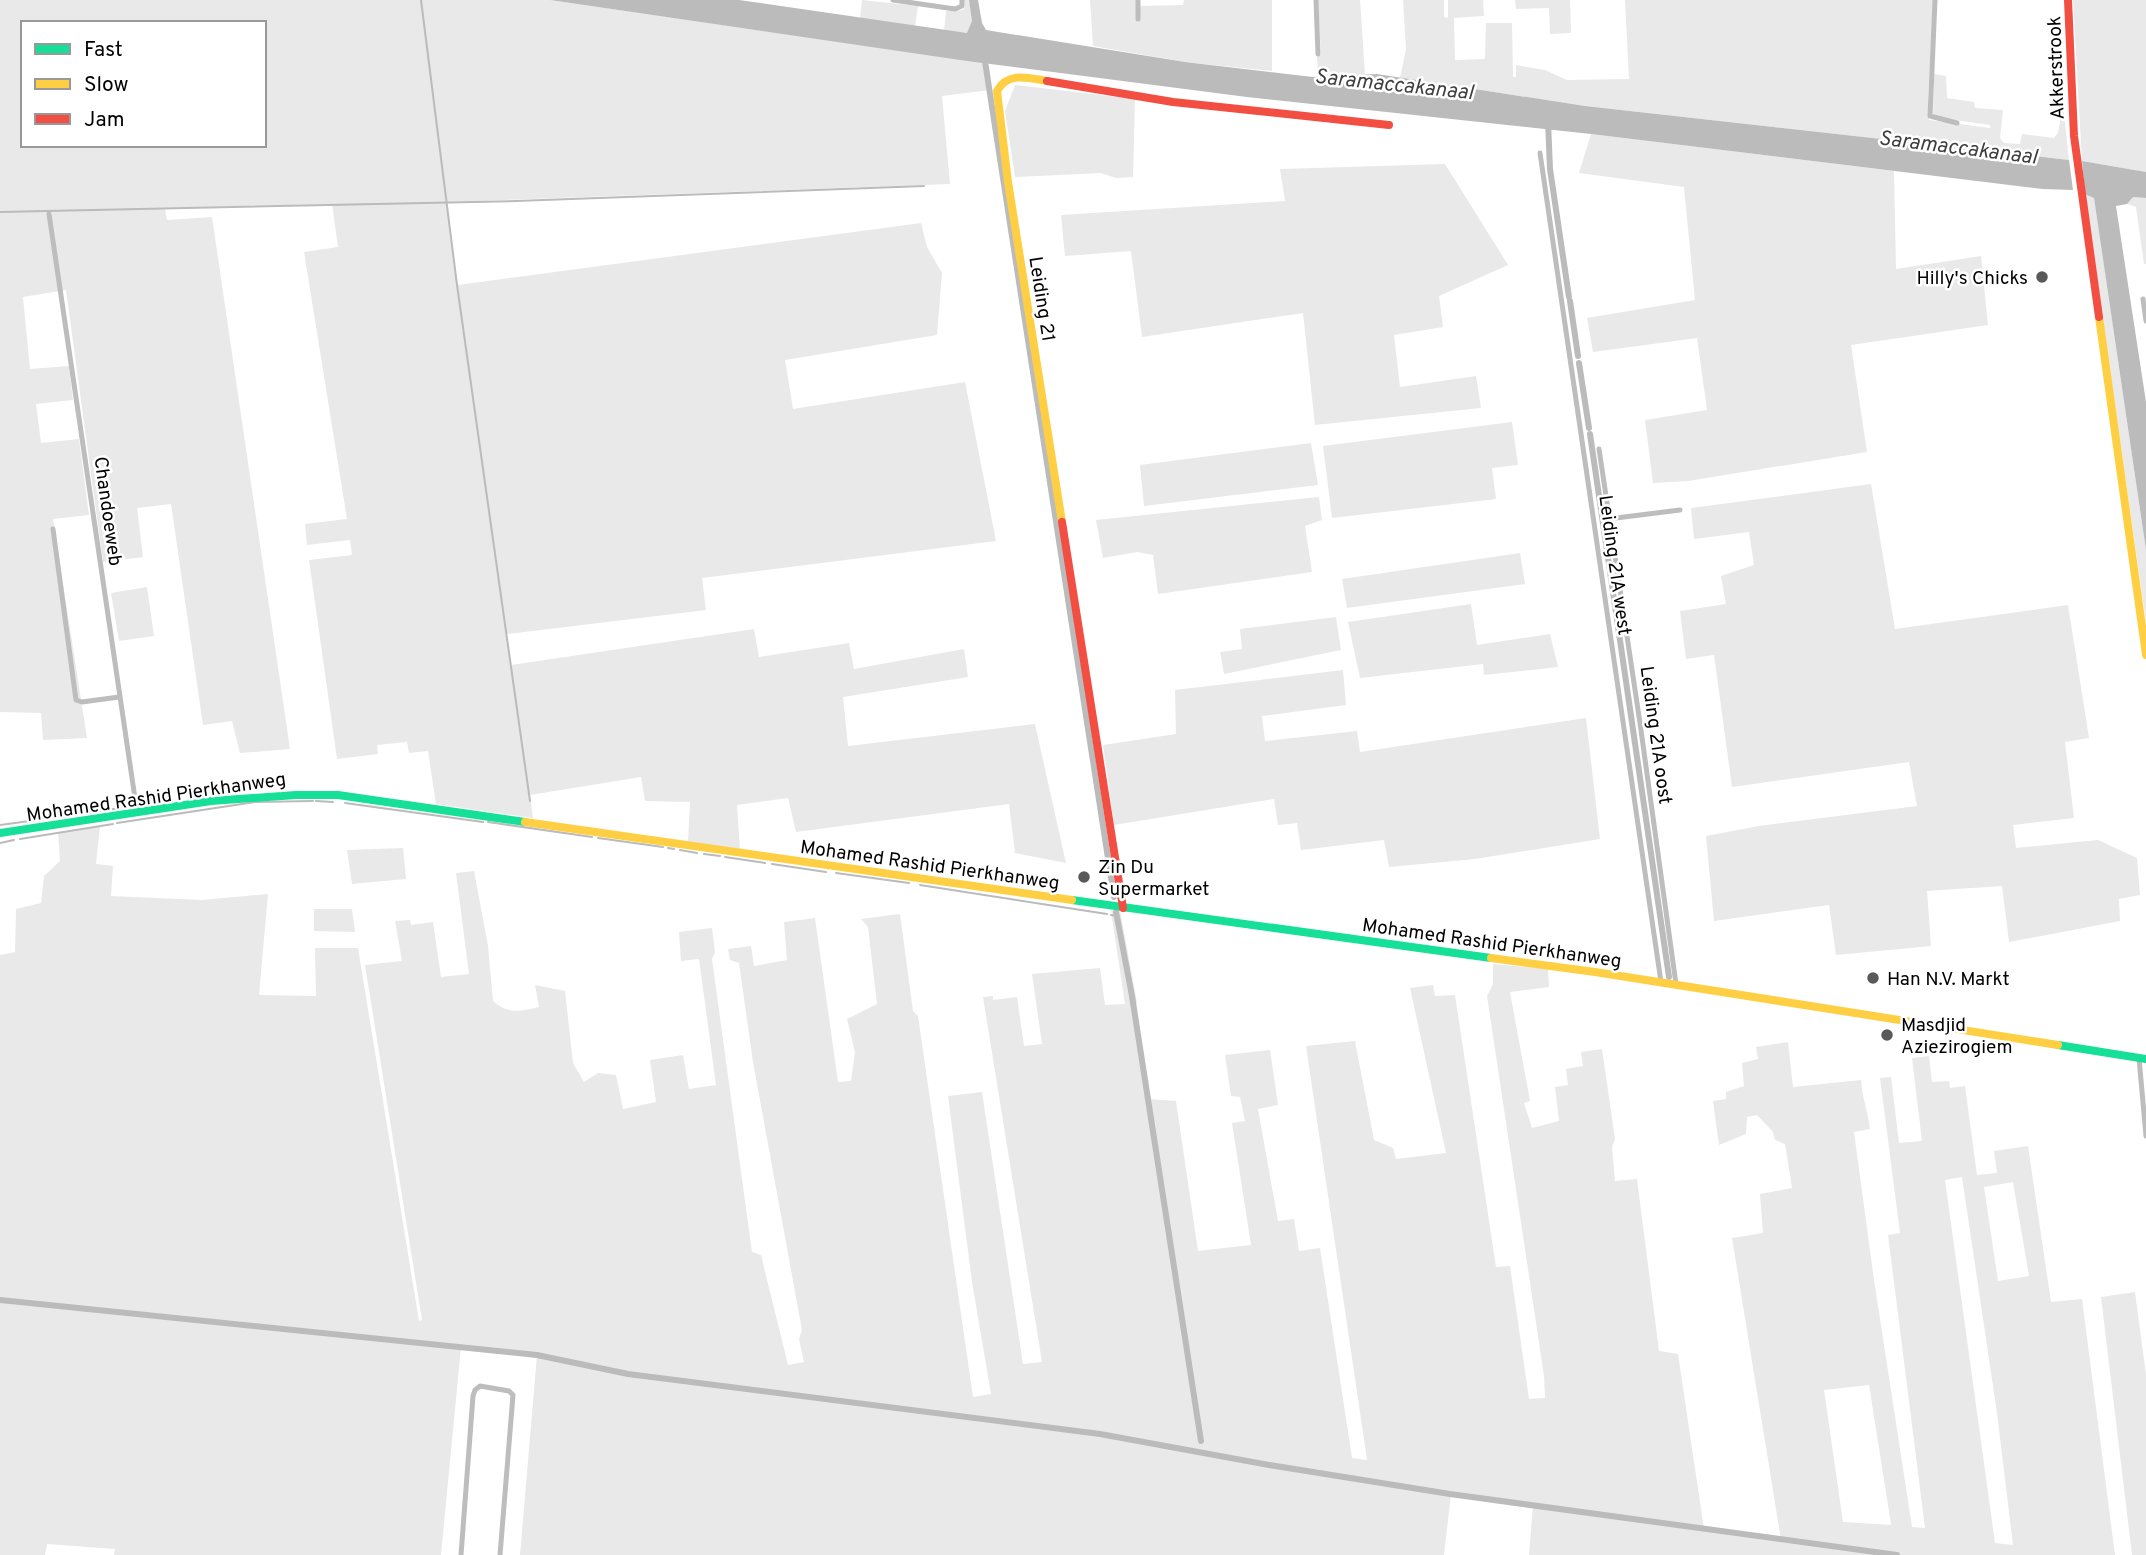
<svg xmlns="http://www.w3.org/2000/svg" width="2146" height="1555" viewBox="0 0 2146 1555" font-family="Overpass,sans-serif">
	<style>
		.green { fill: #e9e9e9; fill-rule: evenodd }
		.water { fill: #bbb }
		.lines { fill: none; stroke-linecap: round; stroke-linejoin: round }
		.stream { stroke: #bbb; stroke-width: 2 }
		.canal { stroke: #bbb; stroke-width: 6 }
		.street { stroke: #bdbdbd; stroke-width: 5 }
		.fast { stroke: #16e098; stroke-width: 8 }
		.slow { stroke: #ffcf43; stroke-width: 8 }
		.jam { stroke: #f24e42; stroke-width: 8 }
		.poi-dot { fill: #595959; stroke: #fff; stroke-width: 2.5 }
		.labels { text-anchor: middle; stroke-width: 5; stroke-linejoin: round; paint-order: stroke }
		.street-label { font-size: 19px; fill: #000; stroke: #fff }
		.poi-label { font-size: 19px; fill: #000; stroke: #fff; text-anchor: start }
		.water-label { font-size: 21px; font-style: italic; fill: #3f3f3f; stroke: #fff }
	</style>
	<rect width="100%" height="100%" fill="#fff"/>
	<g class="green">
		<path d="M0 0H550L986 63 990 90 942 96 950 184 446 202 458 285 921 223 927 247 942 273 937 335 785 360 793 409 965 382 996 541 702 578 706 610 507 634 511 665 754 629 759 657 849 643 854 669 964 649 968 677 843 697 848 746 1035 724 1066 863 1015 853 1009 804 796 832 788 798 737 805 740 850 688 842 690 802 645 801 641 777 530 795 533 818 436 804 428 751 409 753 407 742 377 745 378 754 337 759 309 560 352 555 350 540 307 545 305 524 347 519 304 252 338 247 332 204 165 208 167 220 212 217 290 749 240 753 232 721 203 725 171 504 137 508 143 557 103 562 66 290 23 297 30 369 69 366 73 400 36 404 41 443 79 439 89 515 53 519 87 738 43 740 41 713 0 712ZM23 23H264V145H23Z"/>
		<polygon points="862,0 918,6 915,26 860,18"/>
		<path d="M964 0H969C971 11 975 23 968 33L944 31 946 11 963 10 965 7Z"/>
		<polygon points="1090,0 1136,0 1140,6 1183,5 1184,0 1272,0 1272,71 1185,62 1093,46"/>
		<polygon points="1318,0 1360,0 1365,75 1318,77 1317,55 1321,55"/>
		<polygon points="1403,0 1444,0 1444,17 1448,18 1448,0 1483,0 1484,16 1454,18 1455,60 1485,59 1486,23 1512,23 1513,77 1516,77 1516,65 1545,70 1567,80 1629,79 1625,0 1933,0 1928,98 1929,120 1990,128 1990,125 1933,117 1934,74 1946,76 1947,98 1974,102 1975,108 2003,110 2000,138 2004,143 2020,144 2022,134 2054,138 2058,133 2063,105 2069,160 1585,106 1400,78 1406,49"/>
		<polygon points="1515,0 1570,0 1571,33 1550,34 1549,8 1516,9"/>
		<polygon points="2073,0 2146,0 2146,172 2082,161"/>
		<polygon points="1015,85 1135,99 1133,177 1116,178 1101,173 1015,177 1005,111"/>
		<polygon points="1591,134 1894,171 1896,269 1981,256 1988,325 1851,345 1867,452 1688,481 1653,483 1645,420 1707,410 1697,338 1593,352 1587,318 1695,300 1684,187 1579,173"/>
		<polygon points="1445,164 1508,265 1439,296 1443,327 1394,335 1400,387 1476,376 1481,408 1315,425 1303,313 1142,337 1131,251 1065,256 1061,215 1285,201 1280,169"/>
		<polygon points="2085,194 2094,197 2146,550 2146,622"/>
		<polygon points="2133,197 2146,198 2146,264 2144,264 2136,207 2127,204"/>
		<polygon points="1512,422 1518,465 1492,468 1496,499 1332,518 1323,446"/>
		<polygon points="1311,443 1318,485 1144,506 1140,465"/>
		<polygon points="1871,484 1895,629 2068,605 2089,738 2065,742 2074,818 2013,825 2016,848 2098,840 2137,858 2140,895 2119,899 2120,921 2009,942 2002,886 1927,891 1931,946 1836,955 1829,905 1714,921 1706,836 1759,826 1917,806 1909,762 1732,787 1714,655 1686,659 1680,611 1726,604 1721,576 1754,565 1749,532 1694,539 1691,508"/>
		<polygon points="1319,497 1322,520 1305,526 1312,572 1158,594 1153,555 1137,552 1103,558 1096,520"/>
		<polygon points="1520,553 1525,584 1347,608 1342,579"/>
		<polygon points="147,587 154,636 119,641 111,593"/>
		<polygon points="1471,604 1477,645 1550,634 1558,667 1484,675 1483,664 1360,678 1348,622"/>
		<polygon points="1336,617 1341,650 1224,674 1220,652 1242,649 1240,629"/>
		<polygon points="1343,670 1346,705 1262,716 1265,741 1357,731 1360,752 1586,718 1600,839 1475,859 1389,867 1384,840 1301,850 1297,823 1278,825 1274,799 1114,825 1103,745 1176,734 1175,690"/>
		<path d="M100 826 96 864 113 866 111 896 202 900 268 894 259 995 316 996 315 948H358L419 1321 422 1320 365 965 402 961 395 921 410 920 411 925 433 922 441 977 469 974 456 873 474 871 488 946 493 1001C508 1015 521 1011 539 1007L535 985 565 991 573 1063 584 1082 598 1073 616 1075 623 1109 656 1102 650 1060 683 1055 689 1089 716 1085 699 959 681 961 679 932 712 928 715 952 712 959 752 1252 761 1255 788 1365 804 1362 799 1339 802 1330 753 1062 739 963 730 960 728 949 751 946 754 966 787 960 784 922 815 918 838 1082 851 1081 855 1052 847 1019 877 1004 868 927 861 919 900 914 913 1011 918 1016 973 1397 991 1394 972 1282 948 1096 982 1092 1023 1364 1042 1362 983 997 993 996V1000L1017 997 1024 1046 1042 1044 1032 974 1100 968 1105 1005 1125 1004 1111 911 1120 910 1137 1003 1134 1004 1148 1099 1176 1101 1198 1251 1251 1245 1232 1123 1245 1121 1240 1097 1231 1096 1225 1055 1270 1050 1278 1105 1258 1109 1278 1221 1294 1219 1299 1251 1320 1248 1352 1458 1367 1460 1306 1046 1355 1041 1374 1140 1393 1148 1396 1159 1446 1153 1410 988 1433 985 1435 996 1455 995 1496 1267 1510 1266 1529 1399 1545 1398 1544 1376 1487 996 1493 984V964L1548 969 1549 987 1510 992 1530 1101 1524 1103 1532 1128 1559 1121 1555 1087 1568 1085 1566 1069 1583 1066 1581 1052 1602 1049 1615 1139 1612 1147 1615 1181 1637 1179 1659 1351 1678 1354 1704 1529 1781 1540 1732 1238 1763 1233 1760 1194 1792 1188 1785 1144 1775 1140 1773 1132 1757 1115 1747 1117 1746 1134 1719 1145 1713 1101 1726 1099V1092L1744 1086 1742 1063 1758 1059 1756 1047 1788 1042 1793 1087 1861 1080C1862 1097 1868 1112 1870 1129L1854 1132 1874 1280 1912 1527 1925 1528 1888 1235 1900 1233 1880 1078 1891 1077 1899 1143 1922 1141 1912 1058 1929 1056 1932 1082 1949 1081 1950 1088 1965 1086 1977 1175 1997 1173 1994 1151 2028 1146 2051 1302 2082 1299 2115 1555H1529L1533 1505 1451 1494 1444 1555H520L537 1355 461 1347 441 1555H114L115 1549 47 1544 45 1555H0V955L15 952 16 909 41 903 44 876 60 861 58 833ZM1962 1177 1997 1413 2013 1545 1995 1543 1945 1180ZM2013 1182 2029 1276 1998 1281 1984 1187ZM1869 1385 1891 1524V1525L1843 1522 1824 1390Z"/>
		<polygon points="403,848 406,879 352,884 347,850"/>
		<polygon points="314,909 352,909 355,932 314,931"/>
		<polygon points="2135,1292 2146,1375 2146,1555 2132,1555 2101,1297"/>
	</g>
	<g class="water">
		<polygon points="550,0 739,0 967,33 972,21 969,0 978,0 982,23 986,30 1185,62 1313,77 1377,74 1585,106 2069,160 2073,190 2043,189 1591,134 1247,97 967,61"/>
		<polygon points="2082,161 2146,172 2146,198 2133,197 2127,204 2116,206 2146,402 2146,550 2094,198 2085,194"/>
	</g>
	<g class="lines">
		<g class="stream">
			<polyline points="421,0 457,285 530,801"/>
			<polyline points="0,212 516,201 924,186"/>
			<polyline points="316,801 333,802"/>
			<polyline points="345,803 483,822"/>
			<polyline points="58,817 121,808"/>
			<polyline points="488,822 592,837"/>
			<polyline points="117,823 255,802 313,801"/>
			<polyline points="0,825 52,818"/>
			<polyline points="598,838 663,847"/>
			<polyline points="20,839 113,824"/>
			<polyline points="0,843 14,840"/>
			<polyline points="668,848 674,849"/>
			<polyline points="680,850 697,853"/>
			<polyline points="704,854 720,856"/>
			<polyline points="725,857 765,863"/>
			<polyline points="772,864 826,872"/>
			<polyline points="836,873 909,883"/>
			<polyline points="920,885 1107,914"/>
			<polyline points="1111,915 1117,916"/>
		</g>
		<g class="canal">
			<polyline points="984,55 1114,897"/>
			<polyline points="1548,121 1550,169 1569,297"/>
			<polyline points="1570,301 1578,356"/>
			<polyline points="1579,363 1589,428"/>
			<polyline points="1590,434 1669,977"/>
			<polyline points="1116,912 1132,996 1201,1441"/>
			<polyline points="0,1300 537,1355 628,1374 1100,1434 1269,1465 1450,1494 1897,1555"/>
		</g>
		<g class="street">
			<polyline points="893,0 955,9 962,6 962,0"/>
			<polyline points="1138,0 1138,19"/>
			<polyline points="1316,0 1318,54"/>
			<polyline points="1935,0 1930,116 1957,123"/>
			<polyline points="1540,153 1661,982"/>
			<polyline points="49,214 137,812"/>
			<polyline points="2143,299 2146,321"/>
			<polyline points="1599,449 1640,723 1676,984"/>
			<polyline points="1608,519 1680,510"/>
			<polyline points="53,529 76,700 82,702 119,697"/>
			<polyline points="2139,1058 2146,1136"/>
			<polyline points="461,1555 473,1396 475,1390 480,1386 509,1391 513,1395 500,1555"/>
		</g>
		<g class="fast">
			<polyline points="0,833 211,801 296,795 338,795 525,822"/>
			<polyline points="1072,900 1491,958"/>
			<polyline points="2058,1045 2146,1059"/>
		</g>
		<g class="slow">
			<path d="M1047 81C1029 78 1008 71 997 91L1008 182 1062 522"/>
			<polyline points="2099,317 2146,655"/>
			<polyline points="525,822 1072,900"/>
			<polyline points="1491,958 1595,972 2058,1045"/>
		</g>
		<g class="jam">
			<polyline points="2068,0 2074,136 2099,317"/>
			<polyline points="1047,81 1173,102 1389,125"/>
			<polyline points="1062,522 1123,908"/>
		</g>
	</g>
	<g class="poi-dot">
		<circle cx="2042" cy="277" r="7"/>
		<circle cx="1084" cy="877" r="7"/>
		<circle cx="1873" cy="978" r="7"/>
		<circle cx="1887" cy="1035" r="7"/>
	</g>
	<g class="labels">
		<g class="street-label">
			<text transform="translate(2055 68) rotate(-92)" y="7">Akkerstrook</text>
			<text transform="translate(1043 299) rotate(81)" y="7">Leiding 21</text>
			<text transform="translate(109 511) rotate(82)" y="7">Chandoeweb</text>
			<text transform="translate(1616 565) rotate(82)" y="7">Leiding 21A west</text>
			<text transform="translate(1657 735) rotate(82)" y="7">Leiding 21A oost</text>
			<text transform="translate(156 796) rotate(-8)" y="7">Mohamed Rashid Pierkhanweg</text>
			<text transform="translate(930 864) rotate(8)" y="7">Mohamed Rashid Pierkhanweg</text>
			<text transform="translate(1492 942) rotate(8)" y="7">Mohamed Rashid Pierkhanweg</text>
		</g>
		<g class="poi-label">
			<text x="2028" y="284" text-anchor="end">Hilly's Chicks</text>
			<text x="1098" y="873">Zin Du<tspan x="1098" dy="22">Supermarket</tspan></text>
			<text x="1887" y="985">Han N.V. Markt</text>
			<text x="1901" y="1031">Masdjid<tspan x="1901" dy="22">Aziezirogiem</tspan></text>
		</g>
		<g class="water-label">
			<text transform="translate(1394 84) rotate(6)" y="7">Saramaccakanaal</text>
			<text transform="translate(1958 147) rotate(7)" y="7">Saramaccakanaal</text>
		</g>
	</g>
	<rect x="21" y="21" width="245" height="126" fill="#ffffff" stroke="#999999" stroke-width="2"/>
	<rect x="35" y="44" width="35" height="10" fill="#16e098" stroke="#999999" stroke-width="2"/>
	<text x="84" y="56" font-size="21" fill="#000000">Fast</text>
	<rect x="35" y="79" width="35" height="10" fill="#ffcf43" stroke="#999999" stroke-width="2"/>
	<text x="84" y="91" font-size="21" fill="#000000">Slow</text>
	<rect x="35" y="114" width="35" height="10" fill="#f24e42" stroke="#999999" stroke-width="2"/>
	<text x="84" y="126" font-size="21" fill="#000000">Jam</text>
</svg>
